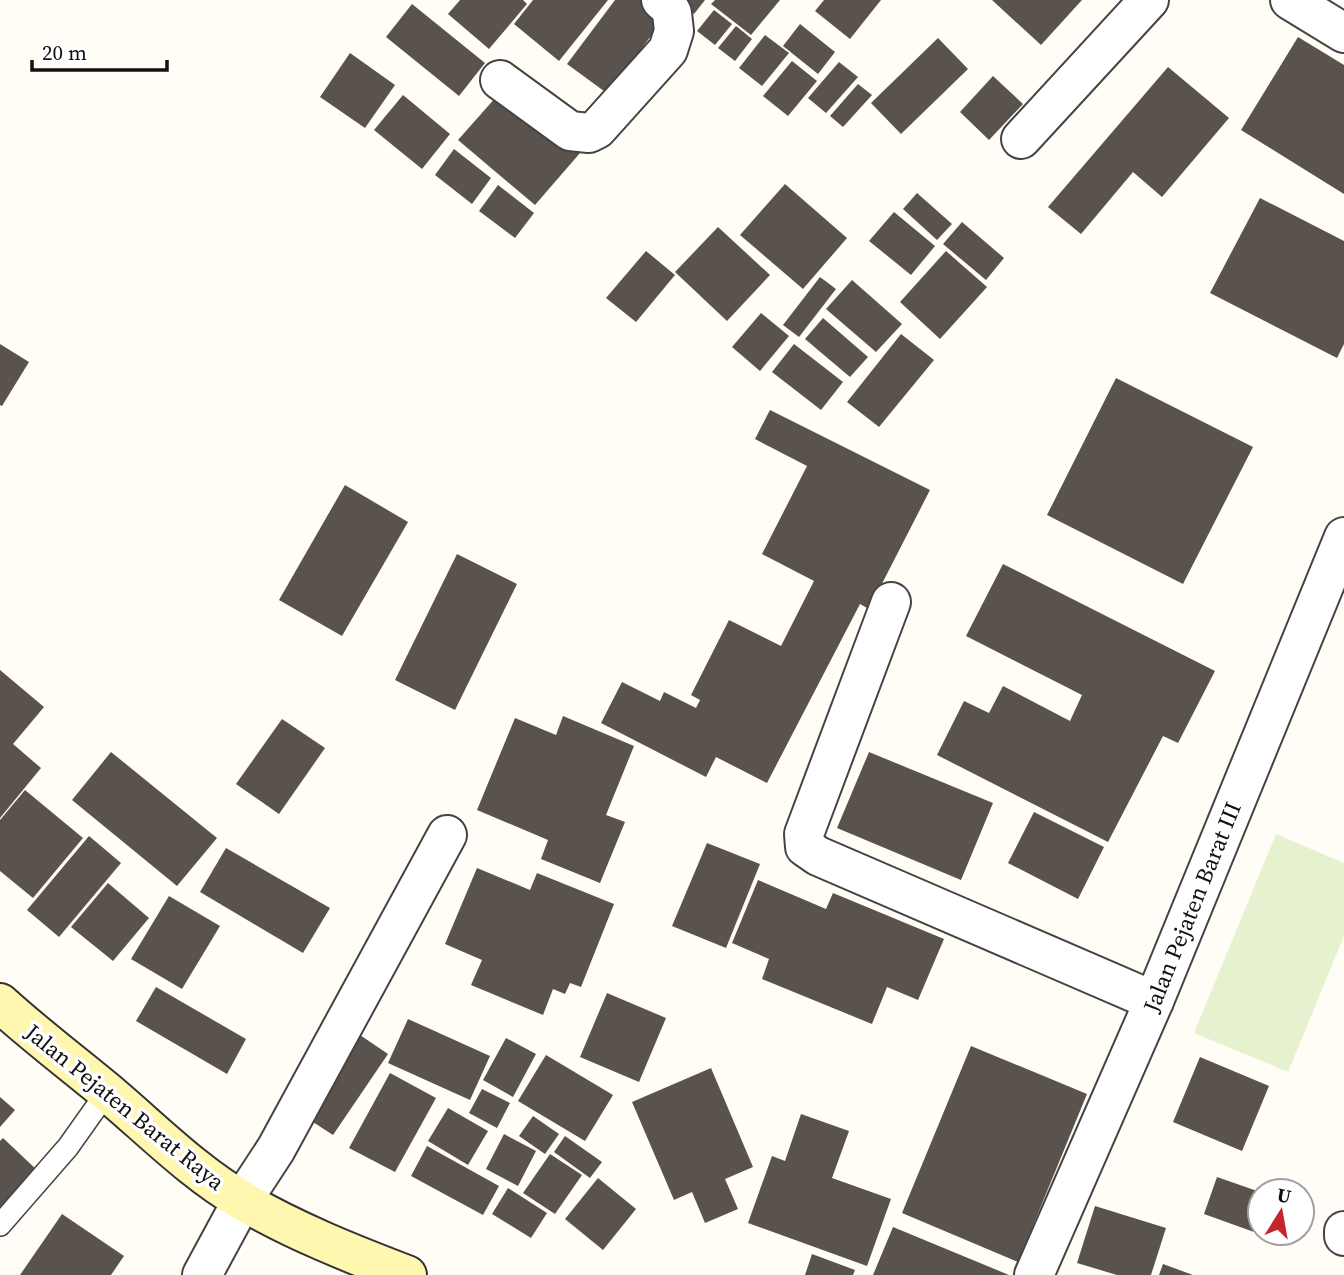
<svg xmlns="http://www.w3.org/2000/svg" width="1344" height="1275" viewBox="0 0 1344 1275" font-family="'Source Serif 4',serif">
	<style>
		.pitch { fill: #e6f2cf }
		.building { fill: #5a524d }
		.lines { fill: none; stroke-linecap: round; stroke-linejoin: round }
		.lane-casing { stroke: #444; stroke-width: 24 }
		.street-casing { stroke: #444; stroke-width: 42 }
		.secondary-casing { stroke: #333; stroke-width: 42 }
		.lane { stroke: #fff; stroke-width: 21 }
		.street { stroke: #fff; stroke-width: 38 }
		.secondary { stroke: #fff6b0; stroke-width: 38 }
		.labels { text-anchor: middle; stroke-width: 7; stroke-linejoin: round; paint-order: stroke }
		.street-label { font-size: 23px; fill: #111; stroke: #fff }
	</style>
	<rect width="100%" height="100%" fill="#fffdf5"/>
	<polygon class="pitch" points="1276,834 1344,863 1344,936 1288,1072 1194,1033"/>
	<g class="building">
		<polygon points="460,0 523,0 527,4 489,49 448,14"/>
		<polygon points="533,0 608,0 559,61 514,24"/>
		<polygon points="615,0 650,0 668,13 608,94 567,64"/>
		<polygon points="677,0 705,0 694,14"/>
		<polygon points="715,0 780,0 751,35 711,4"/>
		<polygon points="824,0 881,0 850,39 815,11"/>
		<polygon points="992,0 1082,0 1041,45"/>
		<polygon points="412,4 485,63 459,96 386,37"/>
		<polygon points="714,10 732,24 715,45 697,31"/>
		<polygon points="800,24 835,52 818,74 783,46"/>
		<polygon points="736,26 752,39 735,61 718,48"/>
		<polygon points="765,35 789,53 762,86 739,68"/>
		<polygon points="1298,37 1344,65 1344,194 1241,130"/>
		<polygon points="938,38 968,69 901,134 871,103"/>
		<polygon points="350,53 395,85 365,128 320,97"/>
		<polygon points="792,61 817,81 788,116 763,96"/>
		<polygon points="839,62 858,77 826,113 808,98"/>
		<polygon points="1168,67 1229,118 1162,197 1133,172 1081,234 1048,207"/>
		<polygon points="993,76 1023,104 989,140 960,112"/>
		<polygon points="858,84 872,95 843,127 830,116"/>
		<polygon points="504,88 580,153 535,205 458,140"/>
		<polygon points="403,95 450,134 422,169 374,130"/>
		<polygon points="454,149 491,178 472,204 435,175"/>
		<polygon points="785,184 847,238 803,289 740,235"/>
		<polygon points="498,185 534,213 515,238 479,211"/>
		<polygon points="917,193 952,224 937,240 903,209"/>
		<polygon points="1260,198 1344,241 1344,344 1337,358 1210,293"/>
		<polygon points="894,212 935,246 911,275 869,241"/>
		<polygon points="962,222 1004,258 986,280 943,244"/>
		<polygon points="718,227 770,275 727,321 675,272"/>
		<polygon points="646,251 675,275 636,322 606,298"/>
		<polygon points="946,251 987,287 940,339 900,302"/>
		<polygon points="820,277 836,289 799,337 783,325"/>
		<polygon points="852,280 902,324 876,352 826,309"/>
		<polygon points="761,313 789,336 760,371 732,347"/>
		<polygon points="823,318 868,357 850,377 805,339"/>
		<polygon points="901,334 934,360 879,427 847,402"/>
		<polygon points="0,344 29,362 2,406 0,405"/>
		<polygon points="794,344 843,382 821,410 772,372"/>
		<polygon points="1116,378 1253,447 1183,584 1047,515"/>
		<polygon points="770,410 930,490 869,609 860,604 767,783 716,757 706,777 601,723 622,682 660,701 664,692 696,708 700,700 691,695 729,620 781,646 814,581 762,554 807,466 755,439"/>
		<polygon points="345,485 408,522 342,636 279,600"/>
		<polygon points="457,554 517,584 455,710 395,680"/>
		<polygon points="1003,564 1215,671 1178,743 1163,736 1108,842 937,755 964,701 989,713 1003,686 1070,721 1082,695 966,636"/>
		<polygon points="0,670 44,707 13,744 41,768 0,818"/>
		<polygon points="563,716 634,746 606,815 625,822 600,883 541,859 548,840 477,810 515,718 556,735"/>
		<polygon points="282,719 325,748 279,814 236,784"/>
		<polygon points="111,752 217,838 177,886 72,800"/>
		<polygon points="869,752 993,803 961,880 837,828"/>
		<polygon points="25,790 83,838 33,898 0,871 0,820"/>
		<polygon points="1034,812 1104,847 1078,899 1008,863"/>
		<polygon points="89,836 121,863 59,937 27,910"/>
		<polygon points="707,843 760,864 726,948 672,926"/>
		<polygon points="226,848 330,908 303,953 200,892"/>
		<polygon points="477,868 530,890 537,873 614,904 581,987 570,983 565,994 553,989 543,1015 471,985 482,960 445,944"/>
		<polygon points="758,880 826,909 833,893 944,939 918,1000 887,987 872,1024 762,979 769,959 732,943"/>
		<polygon points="108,883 149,918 113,961 71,927"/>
		<polygon points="169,896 220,926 182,989 131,959"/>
		<polygon points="156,987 246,1039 227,1074 136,1021"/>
		<polygon points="607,993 666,1018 639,1082 580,1057"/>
		<polygon points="408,1019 490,1056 470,1100 388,1063"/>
		<polygon points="354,1031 388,1054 333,1135 299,1113"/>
		<polygon points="506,1038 536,1054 513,1097 483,1080"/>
		<polygon points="971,1046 1087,1094 1018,1262 902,1213"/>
		<polygon points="546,1055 613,1095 585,1141 518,1101"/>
		<polygon points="1200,1057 1269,1086 1242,1151 1173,1122"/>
		<polygon points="711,1068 753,1167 725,1179 738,1209 705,1223 692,1192 674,1200 632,1102"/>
		<polygon points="390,1073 436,1098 395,1172 349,1148"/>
		<polygon points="482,1089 510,1103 497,1128 469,1113"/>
		<polygon points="0,1097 15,1110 0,1127"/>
		<polygon points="448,1108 488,1131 468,1165 428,1141"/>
		<polygon points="801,1114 849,1131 832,1178 891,1199 867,1266 748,1223 772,1156 785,1161"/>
		<polygon points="533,1116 559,1134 545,1154 519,1136"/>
		<polygon points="504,1134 536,1151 518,1186 486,1169"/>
		<polygon points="565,1136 602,1162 590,1178 554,1152"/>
		<polygon points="3,1138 38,1171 0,1211 0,1141"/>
		<polygon points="427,1146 499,1186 483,1215 411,1176"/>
		<polygon points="550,1154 582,1175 555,1214 523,1193"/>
		<polygon points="1217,1177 1260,1192 1260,1214 1254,1232 1204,1214"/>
		<polygon points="598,1178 636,1209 603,1250 565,1219"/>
		<polygon points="508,1188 547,1213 531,1238 492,1214"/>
		<polygon points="1095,1206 1166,1228 1151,1275 1117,1275 1077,1263"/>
		<polygon points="62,1214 124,1256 111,1275 20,1275"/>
		<polygon points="893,1227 1009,1275 873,1275"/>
		<polygon points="812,1254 855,1270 853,1275 805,1275"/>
		<polygon points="1163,1264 1193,1275 1159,1275"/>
	</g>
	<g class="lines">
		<g class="lane-casing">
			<polyline id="lane" points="0,1225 68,1147 107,1092"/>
		</g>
		<g class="street-casing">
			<g id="street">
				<polyline points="1290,0 1344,33"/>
				<polyline points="500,80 570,131 589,133 597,129 668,50 674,31 672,13 668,6 661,0"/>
				<polyline points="1021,139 1149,0"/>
				<polyline points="891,602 804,834 805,847 818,856 1154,1001"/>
				<polyline points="1344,1231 1344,1236"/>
				<polyline points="202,1275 242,1201 276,1149 447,835"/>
				<polyline points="1034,1275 1154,1001 1344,537"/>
			</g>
		</g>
		<g class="secondary-casing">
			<path id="secondary" d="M0 1003C34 1034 71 1062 106 1091 150 1128 193 1172 243 1201 294 1231 352 1254 407 1275"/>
		</g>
		<use href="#lane" class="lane"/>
		<use href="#street" class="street"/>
		<use href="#secondary" class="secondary"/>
	</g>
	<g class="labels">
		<g class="street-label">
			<text transform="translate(1192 907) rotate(-68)" y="8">Jalan Pejaten Barat III</text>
			<text transform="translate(125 1107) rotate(39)" y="8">Jalan Pejaten Barat Raya</text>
		</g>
	</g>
	<g transform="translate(1281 1212) rotate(11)"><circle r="33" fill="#ffffff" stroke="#a0a0a0" stroke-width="2"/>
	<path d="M0-5L12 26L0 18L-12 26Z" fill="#c4262e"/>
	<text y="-10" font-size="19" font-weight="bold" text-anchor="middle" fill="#111111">U</text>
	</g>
	<path d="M32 60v10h135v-10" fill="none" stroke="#111111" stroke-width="3.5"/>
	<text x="42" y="60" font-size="21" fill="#111111" stroke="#ffffff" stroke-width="5" paint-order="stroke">20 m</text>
</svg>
